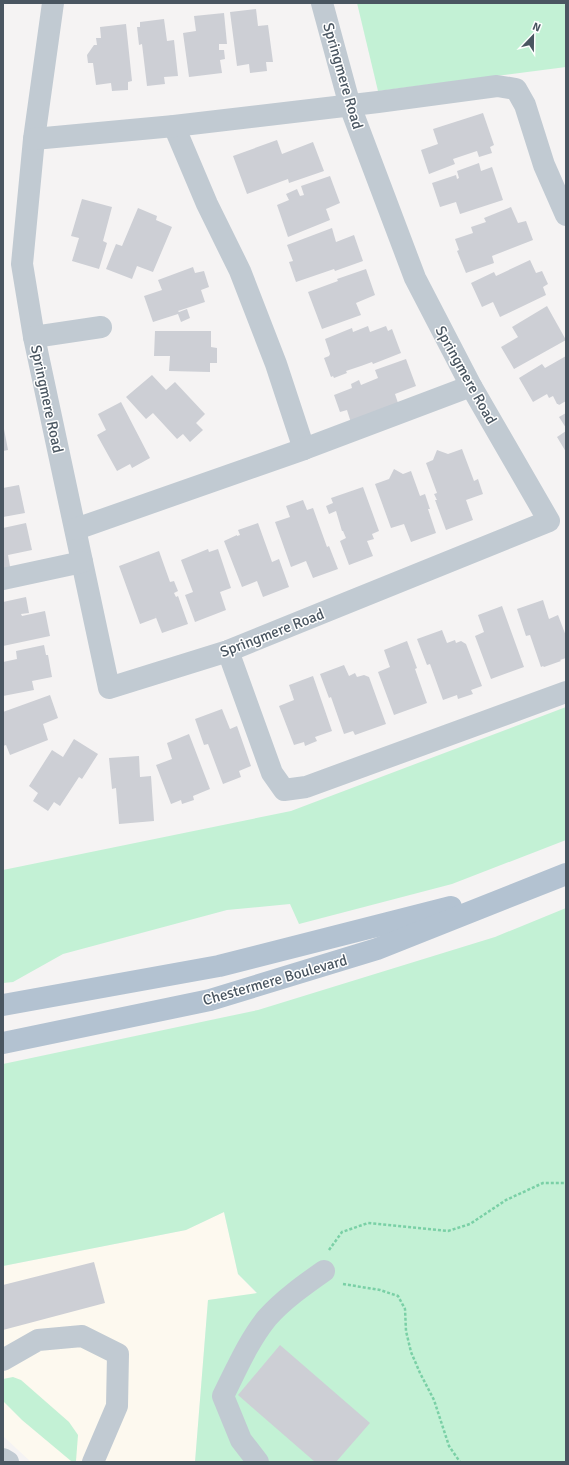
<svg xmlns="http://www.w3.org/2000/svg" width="569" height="1465" viewBox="0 0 569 1465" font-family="Signika,sans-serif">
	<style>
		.commercial { fill: #fdf9ef }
		.green { fill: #c3f1d5 }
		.building { fill: #cdcfd5 }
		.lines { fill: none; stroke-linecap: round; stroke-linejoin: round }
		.path { stroke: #7ad0a6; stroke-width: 2.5; stroke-dasharray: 3 2; stroke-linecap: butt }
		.minor { stroke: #c1cad2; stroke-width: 22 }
		.major { stroke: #b3c2d1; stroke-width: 22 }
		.labels { text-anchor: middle; stroke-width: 3; stroke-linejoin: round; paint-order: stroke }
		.street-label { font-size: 15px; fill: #4a5661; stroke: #fff }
	</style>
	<rect width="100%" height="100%" fill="#f5f3f3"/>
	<polygon class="commercial" points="224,1212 238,1274 257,1294 208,1300 195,1462 31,1462 3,1436 3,1266 186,1230"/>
	<g class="green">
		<polygon points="357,3 566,3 566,67 378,91"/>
		<polygon points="566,707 566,840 452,884 299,924 290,904 227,910 63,954 13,982 3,983 3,870 291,811"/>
		<polygon points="566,908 566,1462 195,1462 208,1300 257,1293 238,1274 224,1212 186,1230 3,1266 3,1064 258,1010 495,937"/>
		<polygon points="13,1377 21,1380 69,1422 78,1435 76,1461 71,1461 22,1420 3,1401 3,1379"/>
	</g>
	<g class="building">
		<polygon points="256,9 258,26 268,25 273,62 266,62 267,71 250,73 249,64 237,66 230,12"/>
		<polygon points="224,13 227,44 219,44 219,50 224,50 225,59 220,60 222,73 189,77 183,33 196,31 194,16"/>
		<polygon points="164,19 167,41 174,40 178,76 164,77 165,84 147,86 142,44 139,45 137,27 140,27 140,22"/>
		<polygon points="126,24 132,81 128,82 128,90 112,91 111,83 96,85 93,63 88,63 87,55 94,45 97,45 96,38 101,38 100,27"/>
		<polygon points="483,113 494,145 490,147 492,153 479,157 477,151 453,159 455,164 429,174 421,150 438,144 433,129"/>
		<polygon points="277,140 282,154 313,142 324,171 289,183 288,179 247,194 233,156"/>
		<polygon points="479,163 481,171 492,167 503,200 460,214 456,202 440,207 432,183 456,175 457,179 459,178 457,171"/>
		<polygon points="330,176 340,203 326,209 330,220 288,237 277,205 289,200 286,194 297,189 300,196 304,195 301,186"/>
		<polygon points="82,199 112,207 103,241 107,243 99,269 72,261 79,238 71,236"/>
		<polygon points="511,207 518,223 526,221 533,240 492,256 494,263 466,273 457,251 459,250 455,239 473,233 471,227 486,222 484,218"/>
		<polygon points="138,208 157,216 156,220 172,227 153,272 137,266 132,279 106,269 116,244 122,246"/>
		<polygon points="332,228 336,242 354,235 363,261 335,271 334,269 296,282 289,262 293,261 287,245"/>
		<polygon points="530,260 536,273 542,271 548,284 543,287 546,295 500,317 493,302 482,307 471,283 494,272 496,276"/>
		<polygon points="193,267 195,273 204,271 209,287 201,290 205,302 178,311 179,312 187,309 190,318 181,322 178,314 153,322 144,296 162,290 158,280"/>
		<polygon points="366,269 375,295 356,303 361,315 322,329 308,292 338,281 337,279"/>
		<polygon points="547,306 566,340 514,369 501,347 518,337 512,327"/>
		<polygon points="368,326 370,332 386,326 388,331 392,329 401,353 373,364 372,362 361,366 346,371 347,373 334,378 333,376 331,377 324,358 329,356 330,354 325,339 352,328 353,332"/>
		<polygon points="155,331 211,331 211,347 217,348 217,363 210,363 210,372 169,371 170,356 154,356"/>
		<polygon points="566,356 566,401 559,405 558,404 557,404 553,396 549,398 547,394 533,402 519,378 542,364 545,368"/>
		<polygon points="406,359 416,386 395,394 400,409 352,426 347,410 340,412 334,395 352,388 351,384 359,380 361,385 378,378 375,370"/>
		<polygon points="152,375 166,390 175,382 205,414 196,423 203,430 190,442 183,434 177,439 153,413 146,419 126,397"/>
		<polygon points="121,402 150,458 132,468 130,464 117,471 97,435 106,430 98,414"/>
		<polygon points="566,413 566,428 559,417"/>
		<polygon points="4,429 8,450 3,451 3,430"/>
		<polygon points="566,431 566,452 557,437"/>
		<polygon points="462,449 474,481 478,479 483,494 466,500 473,520 446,530 435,500 437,500 434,494 437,493 426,463 433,460 437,450 448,454"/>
		<polygon points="394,469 403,474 411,471 420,496 425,494 430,509 428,509 436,533 411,542 404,524 391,528 375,484 389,479"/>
		<polygon points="19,485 25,513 3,517 3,488"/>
		<polygon points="363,487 379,531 372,534 374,539 367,541 373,556 349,565 340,541 346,538 343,531 342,531 336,511 329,514 326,506 333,503 331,498"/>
		<polygon points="303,500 307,510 313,508 327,547 329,546 338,569 313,578 306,561 291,567 275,522 290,517 286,506"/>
		<polygon points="26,523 32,550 8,555 11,572 3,573 3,528"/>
		<polygon points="258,523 272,562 279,559 289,587 263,597 257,581 242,587 224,541 237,535 237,536 240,535 238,530"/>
		<polygon points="208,549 209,552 218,549 231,588 220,592 226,610 195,622 185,595 193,592 181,560"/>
		<polygon points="159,551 170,582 174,581 178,591 174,593 176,597 178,596 188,624 162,633 155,615 156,618 140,624 119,566"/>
		<polygon points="26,597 29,613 21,614 22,616 45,611 50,636 3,646 3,602"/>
		<polygon points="543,600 549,619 558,615 566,636 566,658 560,660 561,661 544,667 543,666 541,667 530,635 526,636 517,609"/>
		<polygon points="502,606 524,667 491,679 475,636 484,632 478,615"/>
		<polygon points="442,630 447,643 455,640 456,643 461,641 466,644 482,686 471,690 473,694 458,699 457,695 443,700 430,664 427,665 417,639"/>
		<polygon points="407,641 417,668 415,669 427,703 394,715 378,672 390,667 384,650"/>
		<polygon points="44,645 46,655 48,655 52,677 32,681 34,690 3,696 3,662 17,659 16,651"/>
		<polygon points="344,665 349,676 355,673 357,677 364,675 369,677 386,724 355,735 353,731 344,734 331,697 329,698 320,674"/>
		<polygon points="313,676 332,731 315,737 317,741 305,746 304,742 294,745 279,706 294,700 289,685"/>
		<polygon points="50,695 58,718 43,724 48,740 10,755 6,745 3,746 3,712"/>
		<polygon points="222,709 230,729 237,726 251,766 239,771 241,777 223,784 208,744 204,745 195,719"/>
		<polygon points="189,734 210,789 193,796 194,800 182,804 181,800 171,804 156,765 172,759 167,743"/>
		<polygon points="74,739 98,754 82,779 79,777 60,806 54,802 48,811 33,801 38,793 29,786 52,750 63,757"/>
		<polygon points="139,756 140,777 151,776 154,821 119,824 116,788 112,789 109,758"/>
		<polygon points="94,1262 105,1303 3,1330 3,1285"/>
		<polygon points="280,1345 370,1423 336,1462 315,1462 238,1395"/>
	</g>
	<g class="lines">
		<g class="path">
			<polyline points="329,1250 342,1232 368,1223 448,1231 470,1224 506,1200 543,1183 566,1183"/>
			<polyline points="343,1284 380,1290 398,1296 405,1309 406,1331 411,1352 420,1373 434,1400 449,1446 460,1462"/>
		</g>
		<g class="minor">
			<polyline points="53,3 34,139 22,264 34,337 109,688 228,651 549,521 471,386 415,278 350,106 322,3"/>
			<polyline points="174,126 207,204 240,271 276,364 304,449"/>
			<polyline points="34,139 174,126 378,102 497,86 516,89 525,105 544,165 566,215"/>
			<polyline points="34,337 101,327"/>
			<polyline points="76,529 304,449 471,386"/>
			<polyline points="3,579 82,562"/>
			<polyline points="228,651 272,773 284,790 306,787 566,692"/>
			<polyline points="3,1360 38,1340 82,1336 118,1354 117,1406 93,1462"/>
			<polyline points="3,1459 8,1462"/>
			<path d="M258 1462 241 1440 223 1396C236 1370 249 1340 267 1318 283 1300 304 1285 324 1271"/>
		</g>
		<g class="major">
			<polyline points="3,1005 219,966 451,907"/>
			<polyline points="3,1043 210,1000 377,949 566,874"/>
		</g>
	</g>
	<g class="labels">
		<g class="street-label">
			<text transform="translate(343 76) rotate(74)" y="5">Springmere Road</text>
			<text transform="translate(466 375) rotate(61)" y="5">Springmere Road</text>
			<text transform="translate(47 399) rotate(78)" y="5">Springmere Road</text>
			<text transform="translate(272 633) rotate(-21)" y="5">Springmere Road</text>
			<text transform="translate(275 980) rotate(-16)" y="5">Chestermere Boulevard</text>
		</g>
	</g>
	<rect width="569" height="1465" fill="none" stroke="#4a5661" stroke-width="8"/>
	<g transform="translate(533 36) rotate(22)" stroke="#ffffff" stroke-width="3" paint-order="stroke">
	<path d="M0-3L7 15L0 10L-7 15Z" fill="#4a5661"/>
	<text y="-6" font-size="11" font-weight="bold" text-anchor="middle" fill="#4a5661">N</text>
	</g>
</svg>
